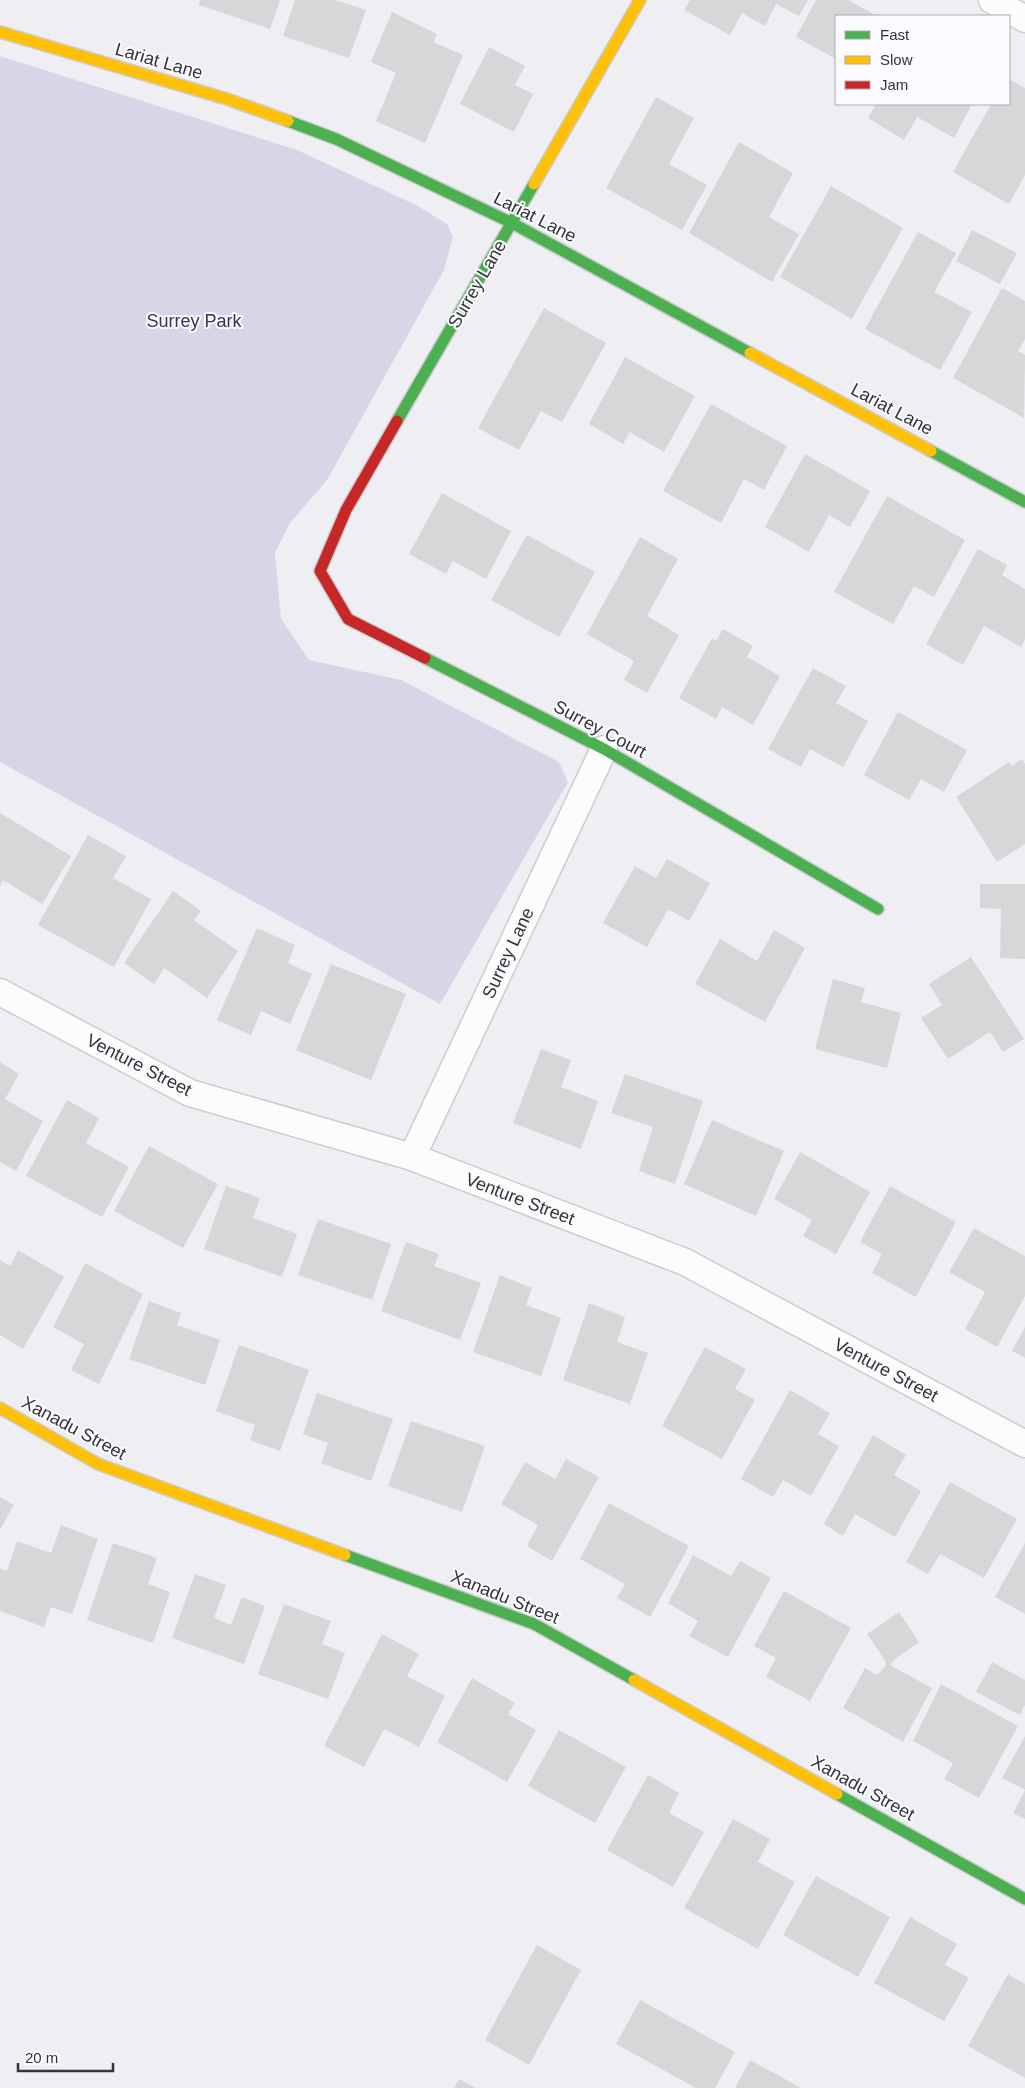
<svg xmlns="http://www.w3.org/2000/svg" width="1025" height="2088" viewBox="0 0 1025 2088" font-family="Helvetica,sans-serif">
	<style>
		.green { fill: #d9d5e8 }
		.building { fill: #d7d6d9 }
		.lines { fill: none; stroke-linecap: round; stroke-linejoin: round }
		.street-casing { stroke: #cccccf; stroke-width: 29 }
		.fast-casing { stroke: #cccccf; stroke-width: 14 }
		.slow-casing { stroke: #cccccf; stroke-width: 14 }
		.jam-casing { stroke: #cccccf; stroke-width: 14 }
		.street { stroke: #fdfcfd; stroke-width: 26 }
		.fast { stroke: #4caf50; stroke-width: 11 }
		.slow { stroke: #ffc107; stroke-width: 11 }
		.jam { stroke: #c62828; stroke-width: 11 }
		.labels { text-anchor: middle; stroke-width: 4; stroke-linejoin: round; paint-order: stroke }
		.street-label { font-size: 18px; fill: #343437; stroke: #fbfaff }
		.park-label { font-size: 18px; fill: #3d2d5f; stroke: #fbfaff }
	</style>
	<rect width="100%" height="100%" fill="#efeef2"/>
	<polygon class="green" points="0,56 297,150 416,205 447,224 453,237 444,270 327,480 290,523 275,553 281,619 309,660 401,680 559,762 568,782 440,1004 0,762"/>
	<g class="building">
		<polygon points="200,0 280,0 270,29 199,5"/>
		<polygon points="295,0 335,0 366,10 349,58 283,36"/>
		<polygon points="690,0 808,0 799,16 776,4 765,26 742,13 730,35 684,10"/>
		<polygon points="816,0 848,0 877,16 836,16 836,59 796,37"/>
		<polygon points="392,12 437,34 433,42 463,55 425,143 376,121 396,73 371,62"/>
		<polygon points="489,47 525,66 515,85 533,94 514,132 460,104"/>
		<polygon points="1009,79 1025,88 1025,175 1009,204 953,172 991,104 1009,104"/>
		<polygon points="656,97 694,118 669,164 707,185 682,230 606,188"/>
		<polygon points="876,104 972,104 954,138 917,117 904,140 868,118"/>
		<polygon points="739,142 793,173 769,217 799,234 772,282 689,233"/>
		<polygon points="831,186 903,228 852,319 780,277"/>
		<polygon points="972,230 1017,253 1000,284 956,261"/>
		<polygon points="918,232 956,253 934,292 972,312 940,370 865,329"/>
		<polygon points="1002,288 1025,301 1025,339 1018,351 1025,355 1024,418 953,378"/>
		<polygon points="544,308 606,343 562,422 541,411 519,450 478,428"/>
		<polygon points="625,357 695,396 664,452 630,432 623,444 589,424"/>
		<polygon points="711,404 787,446 764,490 744,479 721,523 663,491"/>
		<polygon points="805,454 870,491 850,527 829,515 809,552 765,527"/>
		<polygon points="442,493 511,531 486,579 453,561 446,574 409,554"/>
		<polygon points="887,496 965,540 934,597 914,586 893,624 834,592"/>
		<polygon points="527,535 595,572 559,637 491,600"/>
		<polygon points="640,537 678,559 647,616 679,635 647,693 624,680 634,661 587,634"/>
		<polygon points="978,549 1007,565 1002,575 1025,589 1025,639 1021,647 984,626 963,665 926,644"/>
		<polygon points="723,629 753,646 747,657 780,676 753,725 722,707 716,719 679,698 712,638 716,641"/>
		<polygon points="813,668 846,686 836,703 868,721 843,767 810,749 801,767 768,749"/>
		<polygon points="898,712 967,750 944,792 921,779 909,800 864,775"/>
		<polygon points="1022,759 1025,764 1025,844 997,862 956,797 1009,762 1012,766"/>
		<polygon points="0,813 71,856 42,904 3,880 0,886"/>
		<polygon points="88,835 126,856 113,878 151,899 114,967 38,925"/>
		<polygon points="667,859 710,883 689,921 668,909 647,947 603,923 635,866 656,878"/>
		<polygon points="980,884 1025,884 1025,959 1000,958 1001,909 980,908"/>
		<polygon points="173,891 201,911 194,920 238,951 207,998 164,968 154,984 124,963"/>
		<polygon points="257,928 295,945 288,963 312,974 290,1024 261,1011 251,1035 217,1020"/>
		<polygon points="774,930 805,948 765,1022 695,984 720,939 757,961"/>
		<polygon points="971,957 1024,1039 1003,1052 990,1032 948,1059 921,1018 942,1005 929,984"/>
		<polygon points="331,964 406,994 371,1080 296,1050"/>
		<polygon points="833,979 865,988 861,1002 901,1013 887,1068 815,1049"/>
		<polygon points="541,1049 571,1060 561,1087 598,1101 581,1149 513,1123"/>
		<polygon points="0,1062 19,1074 5,1099 43,1121 16,1171 0,1162"/>
		<polygon points="625,1074 703,1101 675,1184 639,1171 653,1127 611,1113"/>
		<polygon points="67,1100 99,1118 86,1143 129,1167 102,1217 26,1176"/>
		<polygon points="712,1120 784,1151 756,1216 684,1184"/>
		<polygon points="149,1146 218,1184 183,1248 114,1211"/>
		<polygon points="800,1152 870,1192 836,1254 803,1236 812,1220 774,1199"/>
		<polygon points="226,1186 260,1198 253,1218 297,1234 282,1277 204,1249"/>
		<polygon points="890,1186 956,1222 916,1297 872,1273 882,1254 860,1242"/>
		<polygon points="318,1219 391,1244 372,1300 298,1275"/>
		<polygon points="974,1228 1025,1256 1025,1296 997,1347 965,1329 985,1292 949,1272"/>
		<polygon points="406,1242 439,1254 434,1266 481,1283 460,1340 381,1311"/>
		<polygon points="18,1250 64,1277 23,1349 0,1335 0,1260 10,1266"/>
		<polygon points="85,1263 143,1294 99,1384 71,1370 84,1344 53,1327"/>
		<polygon points="500,1275 532,1288 526,1305 561,1318 541,1376 473,1352"/>
		<polygon points="149,1301 181,1313 177,1325 220,1340 205,1385 129,1359"/>
		<polygon points="589,1303 625,1317 617,1342 648,1353 630,1404 563,1380"/>
		<polygon points="1025,1327 1025,1358 1012,1351"/>
		<polygon points="239,1345 309,1370 280,1451 250,1440 255,1425 216,1411"/>
		<polygon points="705,1347 746,1369 735,1389 755,1400 722,1459 662,1426"/>
		<polygon points="790,1390 830,1413 818,1434 839,1446 811,1496 783,1480 773,1497 741,1479"/>
		<polygon points="317,1393 393,1419 371,1481 321,1463 328,1443 303,1434"/>
		<polygon points="411,1421 485,1446 462,1512 388,1486"/>
		<polygon points="873,1435 906,1455 894,1475 921,1491 895,1537 855,1514 843,1536 824,1524"/>
		<polygon points="566,1459 599,1477 552,1561 527,1546 538,1525 501,1504 525,1462 555,1479"/>
		<polygon points="950,1482 1017,1519 984,1578 940,1554 928,1574 906,1562"/>
		<polygon points="0,1497 14,1505 0,1530"/>
		<polygon points="609,1503 689,1546 650,1617 617,1598 625,1584 580,1559"/>
		<polygon points="61,1525 98,1539 72,1614 51,1607 44,1627 0,1611 0,1568 7,1571 17,1541 51,1553"/>
		<polygon points="113,1543 157,1558 148,1584 170,1592 153,1643 87,1620"/>
		<polygon points="1025,1543 1025,1614 995,1597"/>
		<polygon points="693,1555 731,1576 740,1561 771,1578 728,1657 689,1636 698,1621 668,1603"/>
		<polygon points="195,1574 226,1585 214,1618 231,1625 242,1597 265,1606 244,1664 172,1638"/>
		<polygon points="784,1591 851,1628 810,1701 766,1677 776,1658 754,1646"/>
		<polygon points="284,1604 331,1621 322,1644 345,1653 328,1699 258,1674"/>
		<polygon points="899,1612 919,1642 894,1660 890,1665 932,1688 903,1742 843,1708 865,1668 877,1675 886,1666 885,1660 867,1634"/>
		<polygon points="382,1634 419,1654 407,1676 445,1696 419,1747 384,1729 364,1767 324,1746"/>
		<polygon points="992,1662 1025,1680 1025,1705 1020,1715 976,1692"/>
		<polygon points="472,1678 515,1703 508,1714 536,1730 507,1782 437,1742"/>
		<polygon points="941,1684 1018,1726 979,1798 944,1779 953,1763 913,1741"/>
		<polygon points="559,1730 626,1767 595,1823 528,1786"/>
		<polygon points="1025,1736 1025,1819 1013,1813 1025,1790 1002,1778"/>
		<polygon points="648,1775 679,1793 669,1813 704,1832 673,1887 607,1850"/>
		<polygon points="733,1819 770,1839 758,1862 795,1882 758,1949 684,1908"/>
		<polygon points="816,1876 890,1917 858,1977 783,1935"/>
		<polygon points="910,1917 957,1944 945,1965 969,1978 944,2021 874,1983"/>
		<polygon points="537,1945 581,1970 529,2065 485,2040"/>
		<polygon points="1008,1974 1025,1984 1025,2078 968,2046"/>
		<polygon points="640,2000 735,2052 715,2088 696,2088 616,2044"/>
		<polygon points="750,2060 801,2088 735,2088"/>
		<polygon points="459,2079 476,2088 454,2088"/>
	</g>
	<g class="lines">
		<g class="street-casing">
			<g id="street">
				<polyline points="992,0 1025,19"/>
				<polyline points="0,992 190,1093 412,1157 685,1262 1025,1444"/>
				<polyline points="412,1157 604,749"/>
			</g>
		</g>
		<g class="fast-casing">
			<g id="fast">
				<polyline points="288,121 336,139 512,223 750,353"/>
				<polyline points="397,421 534,184"/>
				<polyline points="931,451 1025,502"/>
				<polyline points="425,658 604,749 878,909"/>
				<polyline points="345,1555 534,1624 634,1680"/>
				<polyline points="837,1794 1025,1899"/>
			</g>
		</g>
		<g class="slow-casing">
			<g id="slow">
				<polyline points="0,32 227,99 288,121"/>
				<polyline points="534,184 640,0"/>
				<polyline points="750,353 931,451"/>
				<polyline points="0,1408 98,1464 345,1555"/>
				<polyline points="634,1680 837,1794"/>
			</g>
		</g>
		<g class="jam-casing">
			<polyline id="jam" points="397,421 346,510 320,571 348,619 425,658"/>
		</g>
		<use href="#street" class="street"/>
		<use href="#fast" class="fast"/>
		<use href="#slow" class="slow"/>
		<use href="#jam" class="jam"/>
	</g>
	<g class="labels">
		<g class="street-label">
			<text transform="translate(159 61) rotate(16)" y="6">Lariat Lane</text>
			<text transform="translate(535 217) rotate(27)" y="6">Lariat Lane</text>
			<text transform="translate(477 284) rotate(-60)" y="6">Surrey Lane</text>
			<text transform="translate(892 409) rotate(28)" y="6">Lariat Lane</text>
			<text transform="translate(600 729) rotate(28)" y="6">Surrey Court</text>
			<text transform="translate(508 953) rotate(-65)" y="6">Surrey Lane</text>
			<text transform="translate(139 1065) rotate(27)" y="6">Venture Street</text>
			<text transform="translate(520 1199) rotate(21)" y="6">Venture Street</text>
			<text transform="translate(886 1370) rotate(28)" y="6">Venture Street</text>
			<text transform="translate(74 1428) rotate(28)" y="6">Xanadu Street</text>
			<text transform="translate(505 1597) rotate(22)" y="6">Xanadu Street</text>
			<text transform="translate(863 1788) rotate(29)" y="6">Xanadu Street</text>
		</g>
		<g class="park-label">
			<text x="194" y="327">Surrey Park</text>
		</g>
	</g>
	<rect x="835" y="15" width="175" height="90" fill="#fbfaff" stroke="#ababaf"/>
	<rect x="845" y="31" width="25" height="8" fill="#4caf50" stroke="#ababaf"/>
	<text x="880" y="40" font-size="15" fill="#343437">Fast</text>
	<rect x="845" y="56" width="25" height="8" fill="#ffc107" stroke="#ababaf"/>
	<text x="880" y="65" font-size="15" fill="#343437">Slow</text>
	<rect x="845" y="81" width="25" height="8" fill="#c62828" stroke="#ababaf"/>
	<text x="880" y="90" font-size="15" fill="#343437">Jam</text>
	<path d="M18 2063v8h95v-8" fill="none" stroke="#343437" stroke-width="2.5"/>
	<text x="25" y="2063" font-size="15" fill="#343437" stroke="#fbfaff" stroke-width="4" paint-order="stroke">20 m</text>
</svg>
